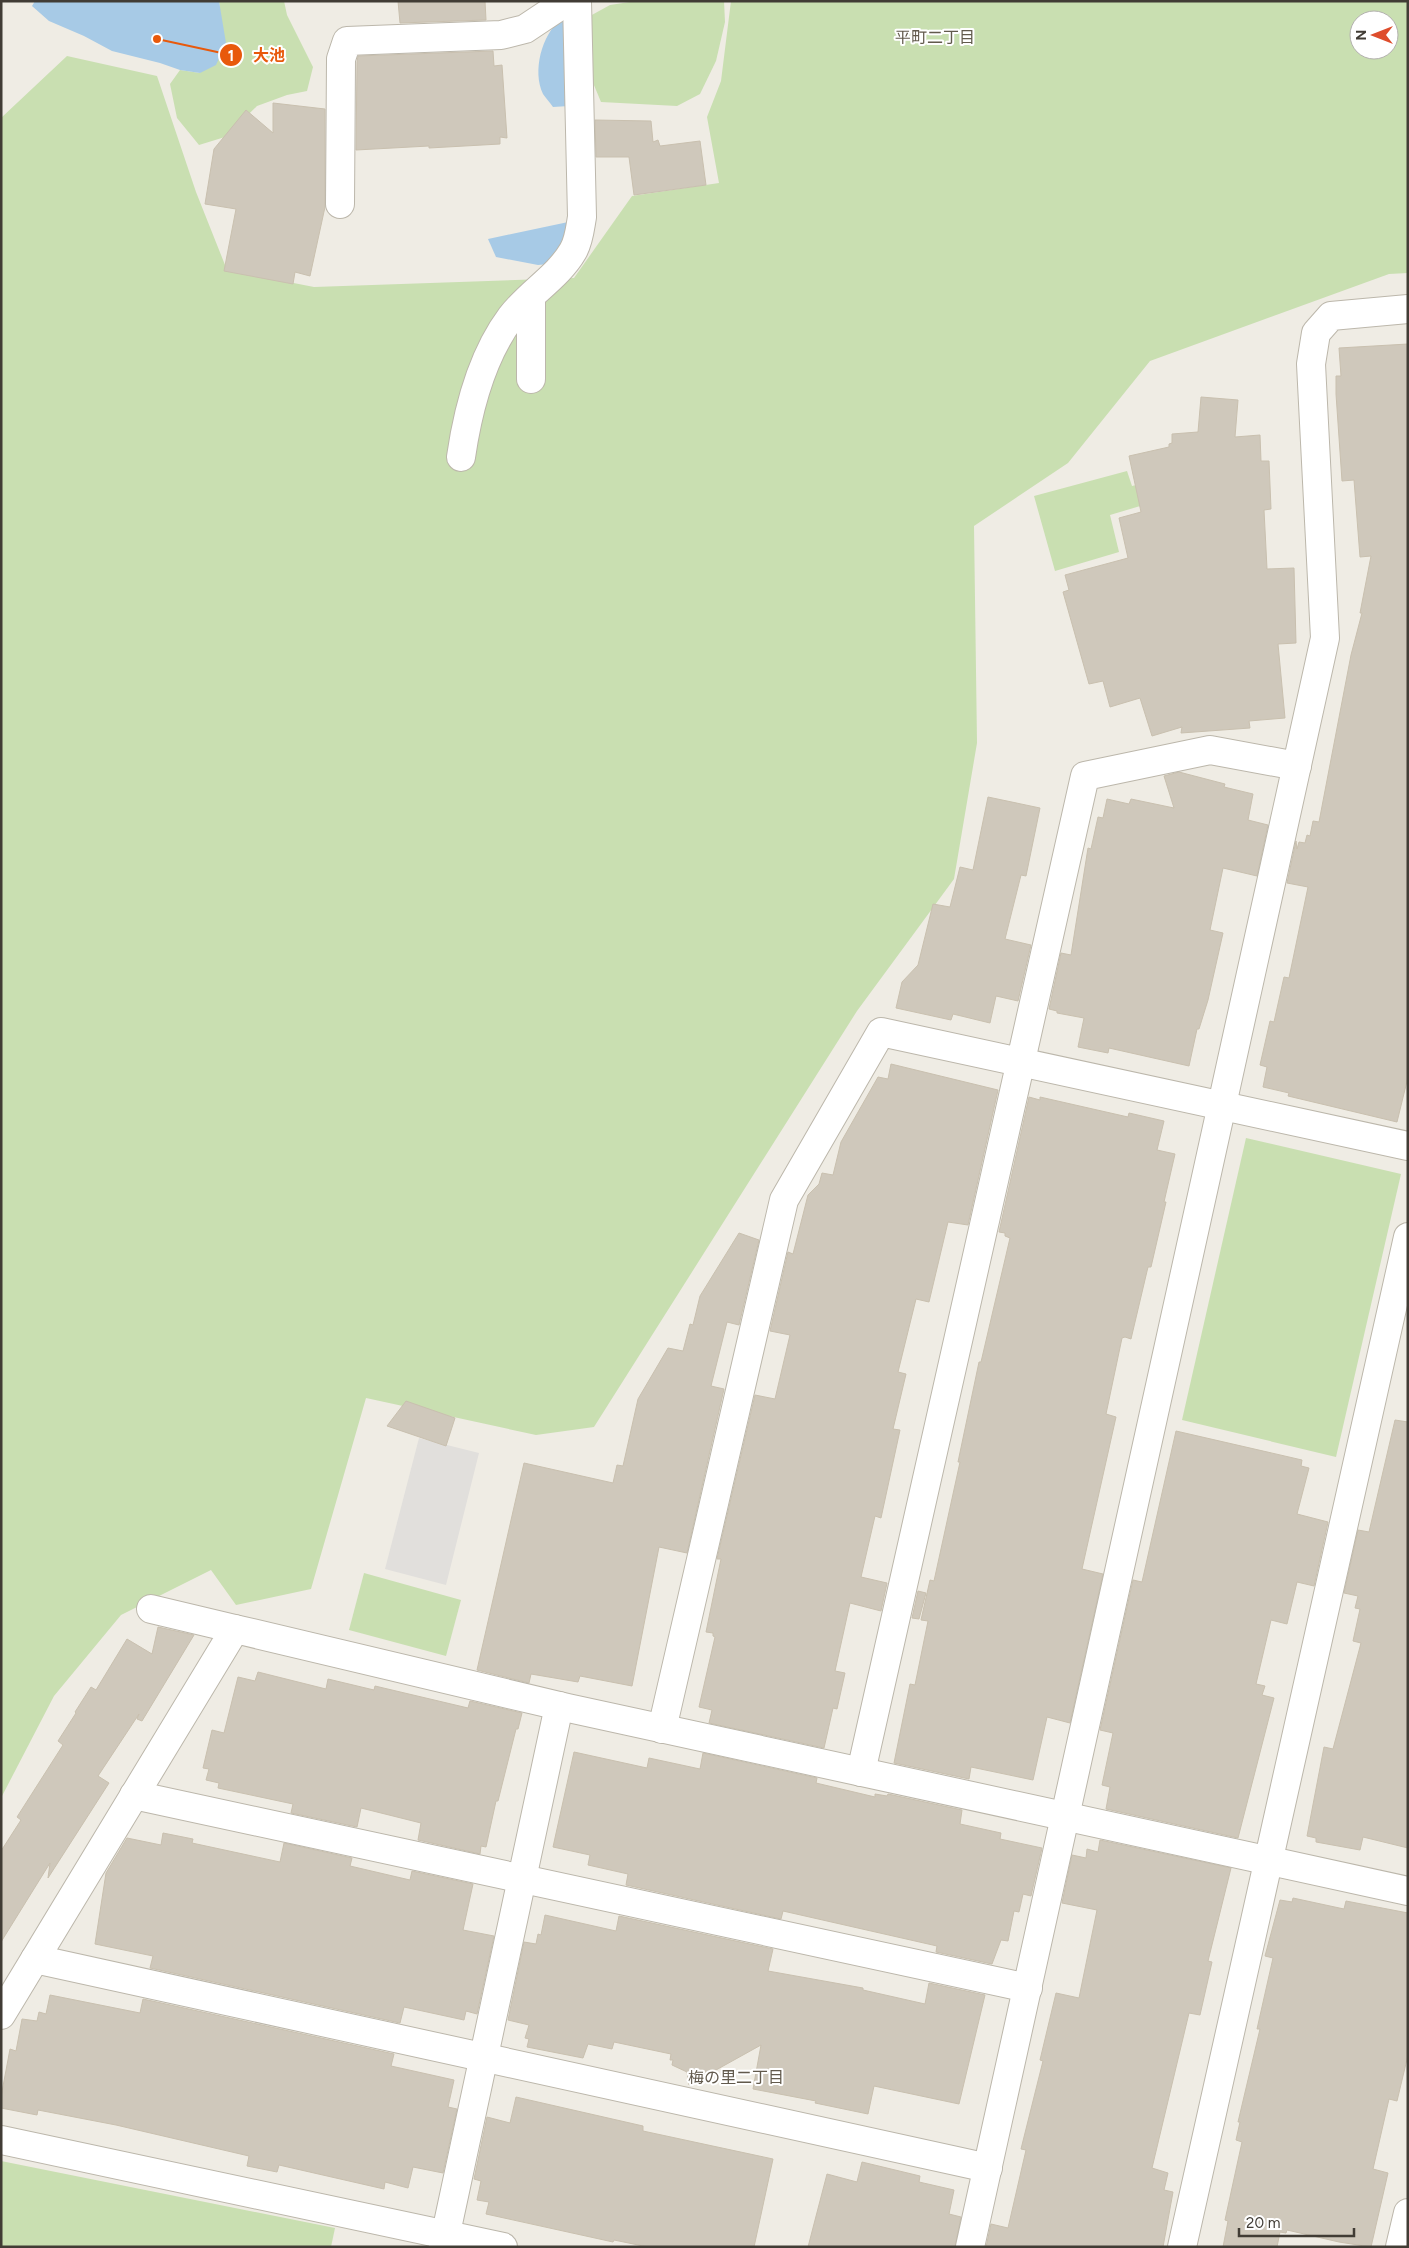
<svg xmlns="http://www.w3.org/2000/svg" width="1409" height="2248" viewBox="0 0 1409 2248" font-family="Figtree,'Noto Sans JP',sans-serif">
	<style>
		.green { fill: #c9dfb1; fill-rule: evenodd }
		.parking { fill: #e1dfdc }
		.water { fill: #a7cae6 }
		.building { fill: #cfc8bb; stroke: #c9c0af }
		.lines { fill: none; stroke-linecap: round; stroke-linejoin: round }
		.minor-casing { stroke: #bcb7ab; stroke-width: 30 }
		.tertiary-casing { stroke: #bcb7ab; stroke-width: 30 }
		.minor { stroke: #fff; stroke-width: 28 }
		.tertiary { stroke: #fff; stroke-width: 28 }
		.labels { text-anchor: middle; stroke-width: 4; stroke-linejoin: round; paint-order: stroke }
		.neighbourhood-label { font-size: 16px; fill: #625a4d; stroke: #fff }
		.leader { fill: none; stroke: #e8590c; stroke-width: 2 }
		.callout-dot { fill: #e8590c; stroke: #fff; stroke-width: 2 }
		.mark-label { font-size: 15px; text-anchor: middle; font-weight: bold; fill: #fff }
		.callout-label { font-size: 16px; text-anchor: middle; font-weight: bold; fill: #e8590c; stroke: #fff; stroke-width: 4; stroke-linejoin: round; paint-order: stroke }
	</style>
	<rect width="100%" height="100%" fill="#efece4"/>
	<g class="green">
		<polygon points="219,1 284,1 287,15 313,67 307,91 287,95 257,106 225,137 199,145 177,118 170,84 180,70 200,73 221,20"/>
		<polygon points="636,1 724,1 725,22 716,61 700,94 677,106 601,102 591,78 590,16 610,5"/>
		<path d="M731 1H1408V273L1389 274 1150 361 1068 463 974 526 977 743 954 879 857 1011 594 1427 536 1435 366 1398 311 1589 236 1605 211 1570 121 1615 54 1696 1 1798V118L67 56 157 76 196 192 227 270 314 287 574 278 632 196 719 183 707 117 721 81ZM1359 20H1389V50H1359Z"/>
		<polygon points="1127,471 1132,486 1162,479 1167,498 1110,515 1119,552 1055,571 1034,496"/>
		<polygon points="1246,1138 1401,1174 1336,1457 1182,1420"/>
		<polygon points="364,1573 461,1600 446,1656 349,1630"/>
		<polygon points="1,2161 335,2228 331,2247 1,2247"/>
	</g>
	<polygon class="parking" points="419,1438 479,1453 446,1585 385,1569"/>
	<g class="water">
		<polygon points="35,1 219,1 226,43 216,65 200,73 180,70 160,63 112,51 84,36 49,21 32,6"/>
		<path d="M560 20 566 21 569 106 553 107C550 103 546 98 543 94 532 71 542 35 560 20Z"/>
		<polygon points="573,221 560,263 538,265 496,257 488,239"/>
	</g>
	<g class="building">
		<polygon points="398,1 485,1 486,20 400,23"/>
		<polygon points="493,51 494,66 502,65 507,138 500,137 500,144 429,148 429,146 356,150 357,62 358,56"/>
		<polygon points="273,103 325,109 325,207 310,276 295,272 293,284 224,271 236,209 205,204 214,149 246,110 273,133"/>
		<polygon points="595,120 651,121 653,142 658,140 660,146 700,141 706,185 634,195 629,157 596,157"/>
		<polygon points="1408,344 1408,1077 1397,1122 1288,1096 1289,1093 1263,1087 1267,1067 1260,1065 1270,1021 1274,1022 1284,977 1289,978 1308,887 1287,883 1296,841 1297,849 1299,842 1305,843 1307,835 1310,836 1313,821 1319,822 1351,655 1362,613 1360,613 1371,556 1360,557 1354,480 1342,481 1336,394 1336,376 1341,376 1339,348"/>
		<polygon points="1201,397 1238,400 1235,437 1260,435 1261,461 1269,461 1271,509 1264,510 1267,569 1294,568 1296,643 1278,644 1285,718 1249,721 1250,728 1181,733 1182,727 1152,736 1140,698 1110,707 1103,681 1089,684 1063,592 1069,590 1065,575 1128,558 1119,518 1141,512 1129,456 1169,447 1169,444 1172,443 1172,434 1198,432"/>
		<polygon points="1179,772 1225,784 1224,787 1253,794 1248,820 1268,825 1257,876 1223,868 1210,930 1223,933 1208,1000 1199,1029 1197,1029 1189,1066 1109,1048 1108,1053 1078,1047 1084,1018 1057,1013 1057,1011 1049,1009 1061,953 1071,955 1088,848 1091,849 1098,817 1103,818 1107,799 1129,804 1131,799 1174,808 1164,776"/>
		<polygon points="988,797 1040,808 1026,876 1021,875 1005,939 1031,945 1018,1001 996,996 990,1023 953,1014 951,1020 896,1008 902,982 918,965 933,904 950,907 960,867 973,870"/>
		<polygon points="891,1064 998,1090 968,1225 948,1222 929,1302 916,1299 898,1372 906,1374 893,1429 900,1430 881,1518 875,1516 861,1577 887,1583 881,1611 850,1603 835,1671 845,1673 837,1709 833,1708 824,1748 709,1723 712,1710 699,1707 715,1637 713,1636 713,1633 706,1632 721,1559 717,1559 755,1395 775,1399 790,1335 770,1331 788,1252 793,1254 808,1195 819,1184 822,1173 833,1175 841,1142 878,1077 888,1079"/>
		<polygon points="1029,1097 1040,1100 1040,1097 1128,1117 1129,1113 1164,1121 1157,1150 1175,1154 1164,1202 1166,1202 1151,1267 1148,1267 1131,1339 1125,1337 1122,1338 1106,1414 1116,1417 1082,1569 1103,1574 1070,1723 1047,1717 1033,1780 971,1767 969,1779 894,1763 910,1684 915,1685 928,1621 921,1620 930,1580 934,1581 960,1462 958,1462 979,1362 981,1362 1010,1238 1005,1236 1005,1233 999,1232"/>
		<polygon points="739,1233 759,1240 739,1325 727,1322 711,1386 724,1389 687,1553 659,1547 632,1686 580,1676 578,1682 531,1674 529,1683 477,1670 524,1463 613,1483 617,1465 623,1466 638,1399 668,1348 683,1351 690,1324 693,1325 700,1296"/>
		<polygon points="406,1401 455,1418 446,1446 387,1426"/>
		<polygon points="1395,1420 1408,1422 1408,1848 1363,1837 1360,1850 1316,1842 1316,1838 1307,1836 1324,1747 1333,1749 1361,1643 1353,1641 1360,1609 1355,1608 1358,1596 1344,1593 1358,1530 1369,1532"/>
		<polygon points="1176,1431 1302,1460 1301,1466 1309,1468 1297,1514 1328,1522 1314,1586 1297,1582 1287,1624 1271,1620 1256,1684 1265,1686 1262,1695 1274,1698 1238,1838 1106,1809 1110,1787 1102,1785 1113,1733 1100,1730 1133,1580 1142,1582"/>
		<polygon points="918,1591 926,1593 919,1619 912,1618"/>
		<polygon points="158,1627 194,1635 142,1721 137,1719 139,1714 98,1776 109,1783 48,1878 50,1863 1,1942 1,1851 21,1820 17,1817 63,1745 58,1741 76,1713 75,1712 91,1687 96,1690 127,1639 152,1654"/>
		<polygon points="258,1672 326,1689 328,1679 374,1690 375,1686 468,1708 470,1701 522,1713 518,1729 516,1729 498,1801 496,1801 486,1847 481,1846 480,1854 418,1840 421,1823 361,1808 357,1827 291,1813 293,1804 218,1788 219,1783 206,1780 209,1769 203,1768 212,1730 224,1733 238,1677 255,1681"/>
		<polygon points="574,1752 647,1768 649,1758 700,1769 703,1753 817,1778 816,1783 875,1797 875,1794 887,1796 888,1794 962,1810 960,1824 1001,1833 1000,1839 1042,1848 1031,1896 1023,1894 1019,1912 1014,1911 1008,1941 1001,1940 992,1964 936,1952 937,1946 783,1911 781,1919 626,1885 628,1874 588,1865 590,1855 553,1847"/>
		<polygon points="163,1833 193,1839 192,1843 280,1862 284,1843 352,1858 350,1866 410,1880 412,1871 473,1884 463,1930 494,1936 477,2014 466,2011 464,2020 404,2007 400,2023 150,1968 153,1956 95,1944 106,1873 127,1838 161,1845"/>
		<polygon points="1100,1840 1231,1868 1208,1961 1212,1962 1200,2015 1189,2013 1152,2168 1168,2173 1164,2190 1173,2192 1163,2247 986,2247 991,2224 1008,2228 1026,2150 1021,2149 1043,2061 1040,2060 1056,1993 1079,1998 1097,1910 1062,1903 1072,1855 1086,1858 1087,1849 1098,1852"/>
		<polygon points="1293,1898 1344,1909 1346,1901 1408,1913 1408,2055 1397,2101 1389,2099 1373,2169 1388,2173 1371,2247 1339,2242 1287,2230 1286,2233 1280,2232 1277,2247 1223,2247 1228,2221 1225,2220 1242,2142 1236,2140 1240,2122 1238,2122 1260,2029 1257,2029 1273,1958 1265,1956 1280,1900 1292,1902"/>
		<polygon points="545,1915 616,1931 619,1916 773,1949 768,1971 863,1988 863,1990 925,2004 929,1983 985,1995 959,2104 874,2086 868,2114 815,2103 816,2101 753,2089 761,2045 689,2085 687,2072 672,2065 673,2060 670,2060 671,2054 614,2042 612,2049 588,2044 583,2058 527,2047 529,2039 525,2038 529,2025 508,2020 524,1942 536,1944 538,1934 541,1935"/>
		<polygon points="50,1995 140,2013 143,1999 394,2054 391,2066 454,2080 448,2107 457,2109 443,2173 413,2167 408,2188 385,2182 384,2189 279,2165 277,2172 247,2166 249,2156 116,2125 38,2110 37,2115 1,2108 1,2097 10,2049 16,2051 22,2019 37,2021 39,2012 46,2014"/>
		<polygon points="516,2097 643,2126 643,2131 773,2159 754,2247 648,2247 614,2240 613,2242 486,2214 489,2202 477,2200 481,2181 474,2179 487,2117 510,2123"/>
		<polygon points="862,2162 920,2176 919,2182 954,2190 949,2214 961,2217 955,2247 808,2247 827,2174 857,2182"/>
	</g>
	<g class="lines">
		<g class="minor-casing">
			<g id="minor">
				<polyline points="340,204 341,59 347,41 501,35 525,29 567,1"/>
				<polyline points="531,297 531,379"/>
				<path d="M461 457C468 409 481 357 511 317 529 293 558 277 573 251 579 241 580 228 582 217L577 1"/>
				<polyline points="662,1729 784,1200 881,1032 1408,1146"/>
				<polyline points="861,1772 1085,776 1210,750 1297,766"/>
				<polyline points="134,1795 1028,1988"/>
				<polyline points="35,1959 988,2168"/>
				<polyline points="1,2015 235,1629 151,1609"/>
				<polyline points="1,2140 503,2247"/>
				<polyline points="443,2247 559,1706"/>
				<polyline points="970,2247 1325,638 1311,364 1316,333 1331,316 1408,309"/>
				<polyline points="1182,2247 1408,1237"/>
				<polyline points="1400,2247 1408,2213"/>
			</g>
		</g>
		<g class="tertiary-casing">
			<polyline id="tertiary" points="235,1629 568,1708 1408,1891"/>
		</g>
		<use href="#minor" class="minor"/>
		<use href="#tertiary" class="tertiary"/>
	</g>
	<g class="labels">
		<g class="neighbourhood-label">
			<text x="935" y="43">平町二丁目</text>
			<text x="736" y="2083">梅の里二丁目</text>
		</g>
	</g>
	<path class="leader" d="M157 39L231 55"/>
	<g class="callout-dot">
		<circle cx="157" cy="39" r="5"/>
		<circle cx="231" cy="55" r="12"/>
	</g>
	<g class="mark-label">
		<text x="231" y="61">1</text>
	</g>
	<g class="callout-label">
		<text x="269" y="61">大池</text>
	</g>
	<rect width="1409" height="2248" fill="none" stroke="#413c35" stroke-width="5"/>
	<g transform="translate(1374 35) rotate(270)"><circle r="24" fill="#ffffff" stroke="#b3b1ae"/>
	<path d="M0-4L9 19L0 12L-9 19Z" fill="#de4d2c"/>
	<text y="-8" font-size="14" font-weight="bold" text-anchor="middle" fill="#413c35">N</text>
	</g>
	<path d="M1239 2228v8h115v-8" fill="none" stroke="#413c35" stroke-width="2.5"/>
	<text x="1246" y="2228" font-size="15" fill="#413c35" stroke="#ffffff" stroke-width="4" paint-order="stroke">20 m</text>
</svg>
